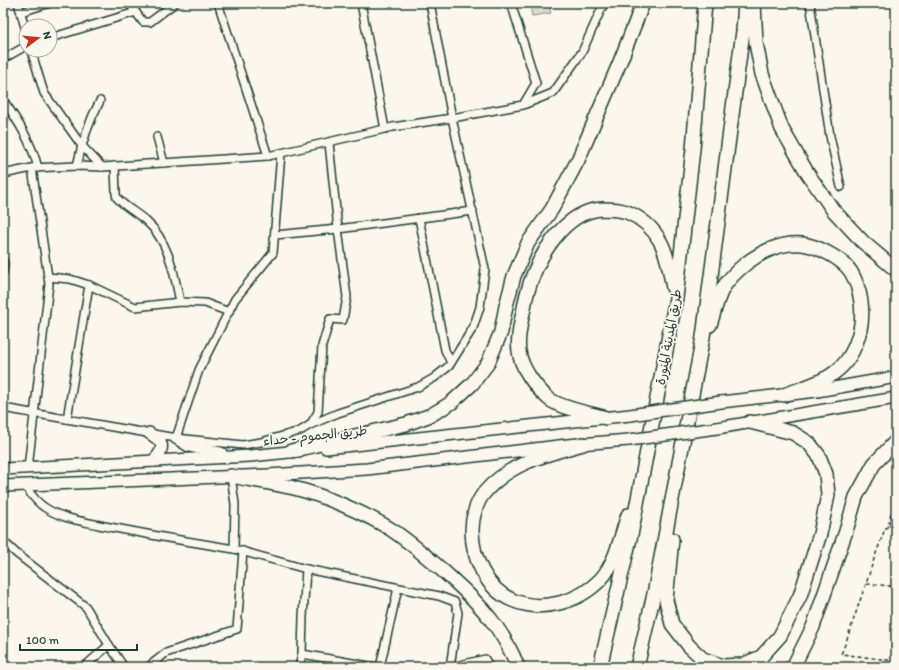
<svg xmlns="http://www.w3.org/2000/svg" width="899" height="670" viewBox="0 0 899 670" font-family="Itim,'Playpen Sans Arabic',sans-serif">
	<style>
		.green { fill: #dbdcd1; stroke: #7d8c82 }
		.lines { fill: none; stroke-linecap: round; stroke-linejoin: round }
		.street-casing { stroke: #1f3d34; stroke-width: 10 }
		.primary-casing { stroke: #1f3d34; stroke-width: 14 }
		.highway-casing { stroke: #1f3d34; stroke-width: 16 }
		.path { stroke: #1f3d34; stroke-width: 1.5; stroke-dasharray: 4 3; stroke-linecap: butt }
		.street { stroke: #fbf7ec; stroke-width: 7 }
		.primary { stroke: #fbf7ec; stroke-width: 11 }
		.highway { stroke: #fbf7ec; stroke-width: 13 }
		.primary-bridge-casing { stroke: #1f3d34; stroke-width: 14; stroke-linecap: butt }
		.primary-bridge { stroke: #fbf7ec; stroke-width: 11 }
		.labels { text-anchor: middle; stroke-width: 3.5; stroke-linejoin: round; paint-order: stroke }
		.street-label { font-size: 13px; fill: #1f3d34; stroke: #fbf7ec }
	</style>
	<rect width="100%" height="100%" fill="#fbf7ec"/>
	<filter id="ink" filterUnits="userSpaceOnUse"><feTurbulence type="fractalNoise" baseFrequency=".025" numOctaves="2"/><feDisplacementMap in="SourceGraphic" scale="8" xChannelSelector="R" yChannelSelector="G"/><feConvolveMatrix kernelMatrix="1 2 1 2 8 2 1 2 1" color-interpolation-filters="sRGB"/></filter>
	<g filter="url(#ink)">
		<polygon class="green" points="540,3 548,3 551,13 532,16 530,6"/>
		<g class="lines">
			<g class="street-casing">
				<g id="street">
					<polyline points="18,3 26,31"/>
					<polyline points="129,3 143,22 150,22 175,3"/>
					<polyline points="218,3 268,156"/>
					<polyline points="361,3 385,129"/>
					<polyline points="810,3 830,136 841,187"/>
					<polyline points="21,12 50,3"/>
					<polyline points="50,38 136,12"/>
					<polyline points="31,50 44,93 82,146 102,167"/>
					<polyline points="3,59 26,46"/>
					<path d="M3 100C18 121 32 143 38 168"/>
					<polyline points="523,105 553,93 582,52 604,3"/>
					<polyline points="157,137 164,163"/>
					<path d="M77 166C82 142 88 123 100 101"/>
					<path d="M115 166 116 194 117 198C125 207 137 213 146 221 169 241 174 273 180 302"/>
					<polyline points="3,174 32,168 77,166 102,167 268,156 393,127 452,118 523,105 536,83 511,3"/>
					<polyline points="419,218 445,350 451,363"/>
					<polyline points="275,235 338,229 473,211"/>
					<polyline points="3,260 4,264 3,272"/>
					<polyline points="48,277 70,279 89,285 135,307 180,302 205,303 229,312"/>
					<polyline points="3,408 176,438 243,445 261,442 300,431 310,425 338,413 418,387 434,378 449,366 473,328 480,307 485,269 452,118 430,3"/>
					<polyline points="67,419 89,285"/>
					<polyline points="310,425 318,412 322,346 330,319 343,320 347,297 338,229 329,143"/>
					<polyline points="176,438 199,370 235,299 273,253 281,153"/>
					<polyline points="28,468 49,284 32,168"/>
					<polyline points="231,476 235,504 234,549 306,569 439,596 455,602 458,613 450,667"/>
					<path d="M24 485C30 493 36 502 44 507 60 518 81 521 99 525 144 534 189 542 234 549"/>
					<polyline points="3,541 17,554 86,607 109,645 124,667"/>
					<polyline points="302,654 375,667"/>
					<polyline points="84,667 109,645"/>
					<polyline points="148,667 166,653 237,629 243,551"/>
					<polyline points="299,667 302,654 303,617 306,569"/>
					<polyline points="380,667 398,588"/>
					<polyline points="451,667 485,659 489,667"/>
				</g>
			</g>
			<g class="primary-casing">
				<g id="primary">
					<polyline points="721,402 817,391 896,377"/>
					<polyline points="717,428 896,398"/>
					<path d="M149 433C164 442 166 448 153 461"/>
					<polyline points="176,438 189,446 221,453"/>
					<polyline points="326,448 630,415"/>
					<polyline points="3,469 250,456 299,451"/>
					<polyline points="3,486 268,475 367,469 567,445 629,440"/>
				</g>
			</g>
			<g class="highway-casing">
				<g id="highway">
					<polyline points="754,3 756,43 762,74 782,129 808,174 833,210 863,242 896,270"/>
					<path d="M710 325C714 313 717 299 723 288 729 278 739 269 748 262 763 251 783 242 802 244 817 246 842 258 851 272 861 289 864 311 860 330 856 347 848 363 834 373 822 383 799 389 784 395"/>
					<path d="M606 418C590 413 562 409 549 399 536 388 521 368 519 351 517 340 520 328 522 317 524 310 525 301 527 294 536 259 564 210 603 209 612 209 618 209 627 212 641 218 653 228 660 241 668 255 670 273 673 288"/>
					<path d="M583 444C547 454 509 463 484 493 476 503 472 518 472 530 472 557 486 589 512 600 542 613 579 602 601 579 616 562 621 536 628 515"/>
					<polyline points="291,451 406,424 431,415 451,403 472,384 488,363 501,332 506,306 514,276 528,243 552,209 578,160 620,62 643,3"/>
					<path d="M231 476C252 480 273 483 294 488 325 496 365 513 392 530 413 544 432 561 451 578 482 606 502 628 518 667"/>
					<polyline points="672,539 666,600 672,624 689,646 703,659 723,666 742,665 761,657 780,636 800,596 820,534 828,495 826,474 819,456 809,443 793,433 750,422"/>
					<polyline points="600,667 632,530 676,298 693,149 705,3"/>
					<polyline points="637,667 654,594 703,337 743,31 745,3"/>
					<polyline points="793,667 813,627 846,531 856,497 874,464 896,441"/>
				</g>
			</g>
			<g class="path">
				<polyline points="896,500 892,509 888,526 896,523"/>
				<polyline points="888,526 885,529 874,559 866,584 892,586 896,582"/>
				<path d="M866 584C857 607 851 631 841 654L896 661"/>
				<polyline points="892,587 893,593 896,599"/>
			</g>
			<use href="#street" class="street"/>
			<use href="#primary" class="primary"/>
			<use href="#highway" class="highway"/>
			<g class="primary-bridge-casing">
				<g id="primary-bridge">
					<polyline points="630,415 721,402"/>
					<polyline points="629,440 717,428"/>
				</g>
			</g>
			<use href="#primary-bridge" class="primary-bridge"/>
		</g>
	</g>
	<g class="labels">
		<g class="street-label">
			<text transform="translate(668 337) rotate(-80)" y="5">طريق المدينة المنورة</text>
			<text transform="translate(315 435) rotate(-6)" y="5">طريق الجموم - حداء</text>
		</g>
	</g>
	<rect width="899" height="670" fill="none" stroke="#fbf7ec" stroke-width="16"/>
	<rect x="8" y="8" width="883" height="654" fill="none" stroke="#1f3d34" stroke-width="1.5" filter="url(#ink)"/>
	<g transform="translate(38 38) rotate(74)"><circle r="19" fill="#fbf7ec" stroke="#a3ada2"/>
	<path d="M0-3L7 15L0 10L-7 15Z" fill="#c8321e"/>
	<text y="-6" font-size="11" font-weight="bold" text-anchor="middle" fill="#1f3d34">N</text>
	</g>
	<path d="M20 644v6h117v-6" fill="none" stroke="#1f3d34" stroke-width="2"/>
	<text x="26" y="644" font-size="12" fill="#1f3d34" stroke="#fbf7ec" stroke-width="3" paint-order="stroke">100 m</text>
</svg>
